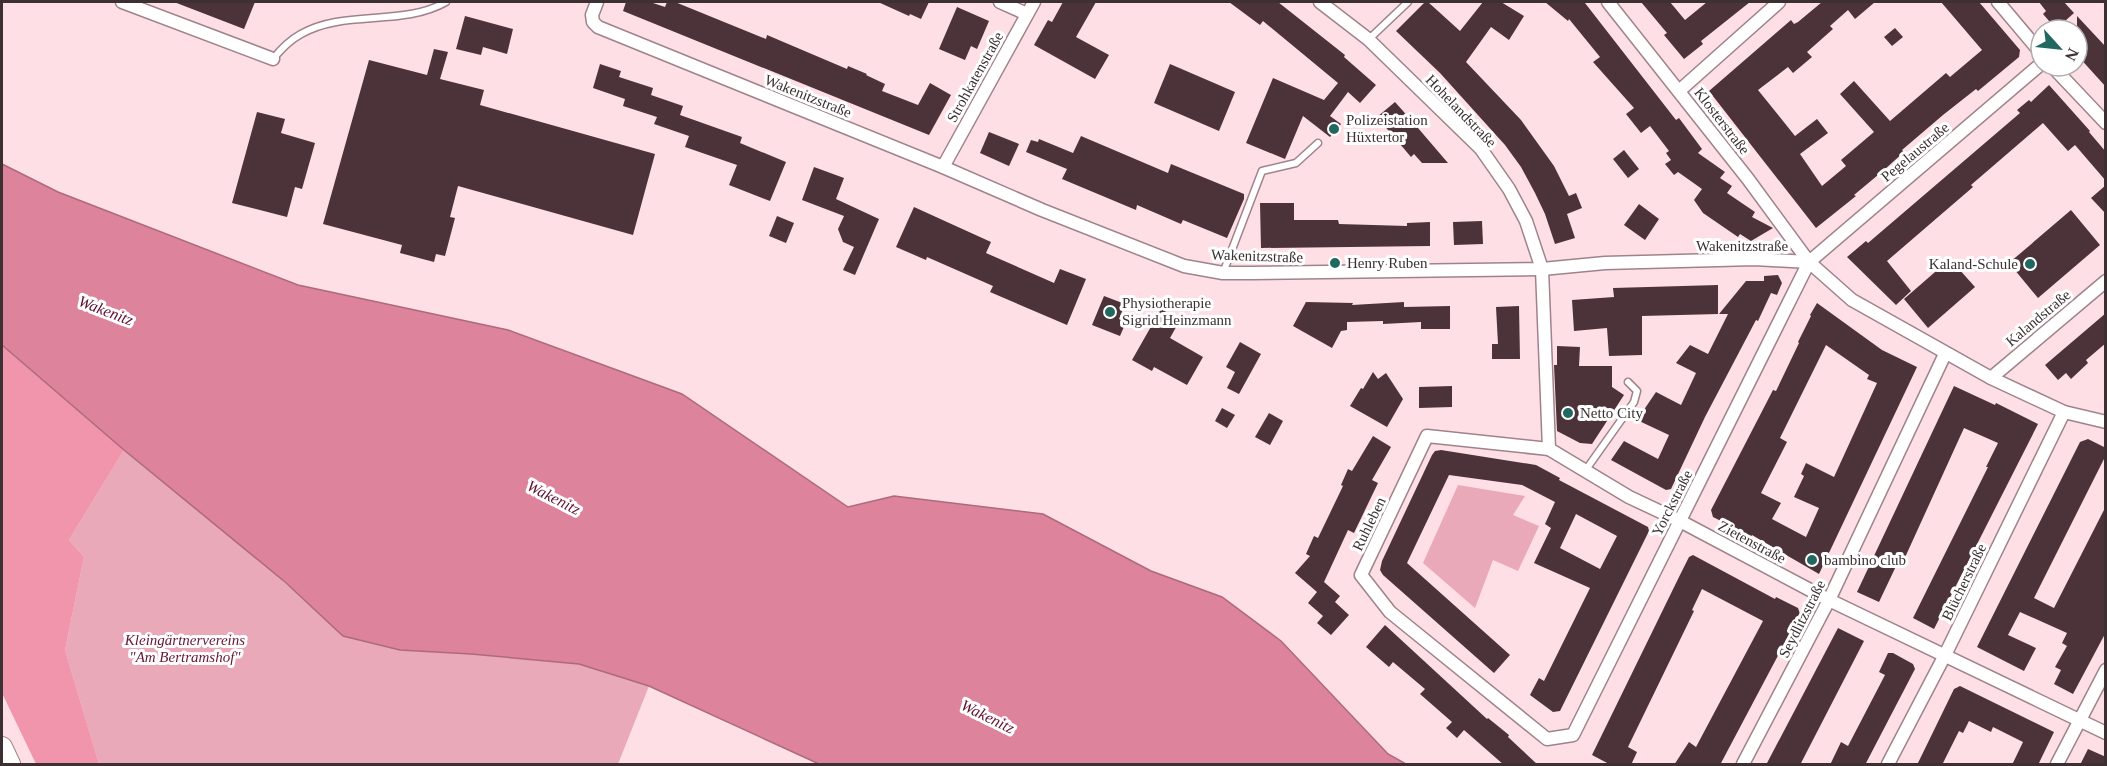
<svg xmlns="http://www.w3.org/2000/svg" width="2107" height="766" viewBox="0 0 2107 766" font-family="'Times New Roman',serif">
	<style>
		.green { fill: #e9a9b8 }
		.forest { fill: #f195ad }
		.water { fill: #dd839b; stroke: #ad6a7c; stroke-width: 1.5 }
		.building { fill: #4b3339; fill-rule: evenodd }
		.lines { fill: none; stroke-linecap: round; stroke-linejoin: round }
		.lane-casing { stroke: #9f838a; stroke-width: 9 }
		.street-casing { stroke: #9f838a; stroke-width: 15 }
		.primary-casing { stroke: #9f838a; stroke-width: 22 }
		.lane { stroke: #fff; stroke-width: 6 }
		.street { stroke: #fff; stroke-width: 12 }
		.primary { stroke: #fff; stroke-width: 20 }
		.poi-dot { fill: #216960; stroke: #fff; stroke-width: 2 }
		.labels { text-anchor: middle; stroke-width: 6; stroke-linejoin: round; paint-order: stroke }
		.street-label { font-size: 15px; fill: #3c3033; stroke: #fff }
		.poi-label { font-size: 15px; fill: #3c3033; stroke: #fff; text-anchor: start }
		.park-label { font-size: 15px; font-style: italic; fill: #661633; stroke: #fff }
		.water-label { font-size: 16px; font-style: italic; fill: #61102f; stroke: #fff }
	</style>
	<rect width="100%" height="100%" fill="#fedfe6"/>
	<g class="green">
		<polygon points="124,450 196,502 343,636 400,650 471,654 579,664 649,686 618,764 99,764 65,650 84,557 69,540"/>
		<polygon points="1458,485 1525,496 1513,515 1539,526 1518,571 1493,560 1475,608 1423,563"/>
	</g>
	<polygon class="forest" points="2,345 124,450 69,540 84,557 65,650 99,764 36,764 2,693"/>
	<polygon class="water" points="2,164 58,192 298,285 508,330 682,394 848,507 894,496 1043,514 1151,571 1222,597 1281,641 1388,754 1406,764 819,764 649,686 579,664 471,654 400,650 343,636 285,582 124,450 2,345"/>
	<g class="building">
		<polygon points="174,2 255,2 244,29"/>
		<polygon points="626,2 650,2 665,7 667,2 675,2 766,39 767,35 847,69 848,66 867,74 866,75 885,84 882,91 918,105 930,83 951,95 929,135 623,11"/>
		<polygon points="878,2 929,2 921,19 910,14 909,16"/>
		<polygon points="1063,2 1096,2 1076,37 1109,55 1095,79 1034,45 1048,20 1052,22"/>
		<polygon points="1229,2 1278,2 1345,55 1344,57 1376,85 1360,103 1348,92 1330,116 1341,124 1330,137 1303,116 1285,159 1246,143 1273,78 1324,100 1338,83 1263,21 1260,25"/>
		<polygon points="1425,2 1428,2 1460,31 1483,2 1501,2 1524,16 1509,40 1491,27 1466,62 1521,120 1554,166 1569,196 1576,193 1582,208 1567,214 1575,238 1555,244 1545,214 1535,193 1521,167 1505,145 1440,73 1396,31"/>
		<polygon points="1545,2 1585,3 1676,120 1679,118 1702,149 1698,153 1725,172 1720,178 1732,186 1727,193 1755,212 1752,217 1773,228 1751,241 1740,234 1738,237 1703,213 1694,200 1702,189 1678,172 1674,175 1665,164 1671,160 1666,153 1669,151 1650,126 1641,133 1626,114 1634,108 1593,62 1600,57 1569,19 1568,21"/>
		<polygon points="1641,2 1670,2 1685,20 1707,2 1750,2 1701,41 1703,44 1684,59 1664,35 1667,33"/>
		<polygon points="1822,2 1875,2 1855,19 1848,10 1830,26 1833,29 1807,52 1812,57 1793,73 1788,67 1758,90 1795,136 1817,119 1828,133 1800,154 1822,186 1846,166 1841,160 1874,132 1840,94 1854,81 1890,121 1946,73 1950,77 1982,50 1941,2 1979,2 2020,50 2019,57 1978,91 1976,89 1943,115 1902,150 1904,152 1884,170 1854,195 1856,196 1816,228 1709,91 1791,20 1794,24 1798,22"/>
		<polygon points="2039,2 2064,2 2074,13 2056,29 2043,14 2046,11"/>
		<polygon points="957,7 989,21 977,49 971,46 965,60 939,49"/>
		<polygon points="465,16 513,29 507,54 483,47 481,55 456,49"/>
		<polygon points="2077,16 2106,47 2106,87 2077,55"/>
		<polygon points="1895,28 1903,37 1892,46 1884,37"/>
		<polygon points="434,49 448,52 440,79 484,90 480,105 655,154 633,235 458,186 450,217 455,218 445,256 436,254 434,262 400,253 402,245 323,224 369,60 427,75"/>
		<polygon points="600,64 621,71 619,77 653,88 651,95 683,106 680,115 742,137 740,143 786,162 770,201 729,185 737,165 685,147 689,136 654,124 657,117 623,106 625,99 593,88"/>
		<polygon points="1170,64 1235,92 1219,131 1154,103"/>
		<polygon points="2049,85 2090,131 2089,132 2106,152 2106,181 2075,145 2068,151 2043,123 1971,185 1973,187 1887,261 1911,291 1896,305 1847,257 1866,241 1868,243 2020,113 2017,110 2029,100 2031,102"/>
		<polygon points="1395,102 1412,121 1448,163 1422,163 1414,154 1411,157 1377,117"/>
		<polygon points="257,112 285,119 281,133 315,143 302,189 295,187 287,217 232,203"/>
		<polygon points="989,132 1019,144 1009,166 980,153"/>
		<polygon points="1081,136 1168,173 1171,164 1244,194 1244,199 1227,238 1183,220 1181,224 1137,205 1136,210 1062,179 1067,169 1026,152 1031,140 1038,142 1039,139 1073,153"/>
		<polygon points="1624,150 1639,169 1628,178 1613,159"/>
		<polygon points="814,167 844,178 836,199 879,219 855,275 843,270 854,247 843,242 838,229 844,216 802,200"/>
		<polygon points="2106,185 2106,214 2091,198"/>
		<polygon points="1260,203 1294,203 1294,220 1338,220 1339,224 1407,226 1407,223 1430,222 1430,246 1261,248"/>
		<polygon points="1639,204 1659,219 1645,240 1624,225"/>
		<polygon points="914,207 991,242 986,253 1054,283 1060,269 1086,279 1067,325 990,292 993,286 927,257 926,260 896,247"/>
		<polygon points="2071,210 2100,245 2038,298 2009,263"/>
		<polygon points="777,216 794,223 786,243 769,236"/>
		<polygon points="1482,221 1483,244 1454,245 1453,222"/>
		<polygon points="1950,259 1975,287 1928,328 1904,299"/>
		<polygon points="1778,275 1782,283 1777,295 1771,293 1758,321 1756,320 1705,417 1671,489 1666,490 1611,460 1624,441 1658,459 1669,435 1637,420 1656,392 1681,405 1696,373 1676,363 1690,345 1708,354 1728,314 1719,314 1746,281 1764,281 1764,276"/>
		<polygon points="1718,285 1718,314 1642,316 1642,355 1609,356 1607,328 1574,331 1572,300 1614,297 1613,288"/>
		<polygon points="1104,296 1125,304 1119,319 1126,322 1120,336 1092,325"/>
		<polygon points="1306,302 1353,303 1352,305 1404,302 1404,307 1450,306 1450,329 1421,329 1421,322 1383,324 1383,321 1347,322 1347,330 1341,331 1332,348 1293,326"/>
		<path d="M1817 303 1882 350 1917 367 1819 574 1752 535 1749 541 1731 531 1733 527 1713 517 1711 510 1773 390 1776 391 1799 343 1798 342 1811 316 1810 315ZM1826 345 1869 375 1867 379 1877 383 1834 477 1806 463 1801 474 1804 476 1794 497 1819 508 1806 537 1772 519 1781 503 1761 493 1787 442 1780 438Z"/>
		<polygon points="1519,306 1520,359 1492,359 1492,344 1498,344 1496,307"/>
		<polygon points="1161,309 1180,320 1170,338 1203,357 1187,385 1154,367 1152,371 1132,360"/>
		<polygon points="2106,313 2106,343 2086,360 2088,363 2071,379 2066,373 2058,380 2045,365"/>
		<polygon points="1240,342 1261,354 1239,394 1227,388 1235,372 1226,367"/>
		<polygon points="1557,346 1580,347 1579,366 1612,366 1612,387 1624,395 1592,444 1580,443 1557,431 1554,365 1557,365"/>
		<polygon points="1373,372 1378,379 1386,373 1403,399 1387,427 1350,406 1361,388 1363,389"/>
		<polygon points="1452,386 1452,407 1419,408 1419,387"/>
		<polygon points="1954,386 1995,405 1996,403 2038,424 1934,629 1913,618 1988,467 1986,467 1998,443 1964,428 1902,564 1898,562 1879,602 1857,592"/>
		<polygon points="1222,408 1235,415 1227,428 1215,421"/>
		<polygon points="1269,413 1283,421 1270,445 1255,437"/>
		<polygon points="1373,436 1391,447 1372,480 1378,483 1354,533 1348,530 1324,582 1340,596 1335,602 1349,615 1331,635 1317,623 1323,616 1308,603 1317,592 1295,573 1310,556 1306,554 1314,536 1318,538 1343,486 1341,485 1348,469 1352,471"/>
		<polygon points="2088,439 2106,448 2106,455 2034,598 2054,608 2106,506 2106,632 2073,694 2054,684 2061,670 2055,667 2067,646 2062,643 2067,633 2020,612 2008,635 2036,648 2024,671 1977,647 2080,442"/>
		<path d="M1441 450 1536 465 1560 478 1559 480 1648 527 1649 531 1560 711 1553 712 1530 695 1539 678 1544 681 1590 588 1534 563 1551 528 1545 524 1555 502 1522 485 1449 475 1407 563 1510 655 1494 673 1383 575 1380 570 1382 561 1432 455 1435 451ZM1576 514 1617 536 1600 569 1560 548Z"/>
		<polygon points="1693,555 1775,599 1776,597 1798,608 1800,614 1720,765 1674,765 1689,742 1696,747 1763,621 1702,589 1692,610 1694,611 1628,747 1637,752 1631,765 1611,765 1592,755 1679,577 1689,557"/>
		<polygon points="1385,625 1487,719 1488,718 1509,735 1508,737 1538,765 1504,765 1464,730 1457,738 1446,728 1452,722 1420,694 1425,689 1393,662 1389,667 1366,647"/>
		<polygon points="1838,628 1864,641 1800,765 1766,765"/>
		<polygon points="1888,653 1893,653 1913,664 1915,669 1865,765 1830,765 1841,742 1848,746 1885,675 1879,672"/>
		<polygon points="1960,686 2054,732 2038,765 2012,765 2023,742 1993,727 1991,732 1969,721 1963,733 1959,731 1942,765 1917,765 1954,689"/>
		<polygon points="2088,749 2106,757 2106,765 2080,765"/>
	</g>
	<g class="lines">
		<g class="lane-casing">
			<g id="lane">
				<polyline points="1369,39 1408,2"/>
				<path d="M273 59C281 49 290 40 301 34 345 9 402 27 446 2"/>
				<polyline points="1223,273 1262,171 1296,163 1318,143"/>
				<polyline points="1585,471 1634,402 1637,391 1628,382"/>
			</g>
		</g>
		<g class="street-casing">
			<g id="street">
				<polyline points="122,2 273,59"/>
				<polyline points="597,2 592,15 593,22 598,27 943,167 1042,210 1184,266 1223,273 1251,273 1542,269 1605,263 1755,259 1809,262"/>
				<polyline points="1000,2 1027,14"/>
				<polyline points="1320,2 1368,39 1481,149 1509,189 1526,221 1542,269 1549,449 1629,497 1680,521 1829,600 2106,733"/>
				<polyline points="1608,2 1748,179 1809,262 1852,300 1991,378 2064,412 2106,422"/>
				<polyline points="1998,2 2041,53"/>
				<polyline points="2052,66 2106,123"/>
				<polyline points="1679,91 1779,2"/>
				<polyline points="943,167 1034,2"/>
				<polyline points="1991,378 2106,281"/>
				<polyline points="1549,449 1427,436 1361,575 1390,612 1547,739 1573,735 1809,262 2041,64"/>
				<polyline points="1743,764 1829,600 1945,354"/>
				<polyline points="1888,764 1945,655 2064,412"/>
				<polyline points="2057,764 2106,670"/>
			</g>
		</g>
		<g class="primary-casing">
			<polyline id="primary" points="2,747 10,764"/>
		</g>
		<use href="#lane" class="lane"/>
		<use href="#street" class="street"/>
		<use href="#primary" class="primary"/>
	</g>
	<g class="poi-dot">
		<circle cx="1334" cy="129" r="6"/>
		<circle cx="1335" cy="263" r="6"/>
		<circle cx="2030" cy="264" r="6"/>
		<circle cx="1110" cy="312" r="6"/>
		<circle cx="1568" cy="413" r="6"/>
		<circle cx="1812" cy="560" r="6"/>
	</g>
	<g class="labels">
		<g class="street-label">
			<text transform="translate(975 77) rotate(-61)" y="5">Strohkatenstraße</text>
			<text transform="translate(808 96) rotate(22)" y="5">Wakenitzstraße</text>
			<text transform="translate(1461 111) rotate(46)" y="5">Hohelandstraße</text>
			<text transform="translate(1722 121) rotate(52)" y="5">Klosterstraße</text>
			<text transform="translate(1915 152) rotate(-40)" y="5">Pegelaustraße</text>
			<text x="1742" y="251">Wakenitzstraße</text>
			<text transform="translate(1257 256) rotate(2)" y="5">Wakenitzstraße</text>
			<text transform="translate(2038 318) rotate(-40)" y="5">Kalandstraße</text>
			<text transform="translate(1672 503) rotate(-63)" y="5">Yorckstraße</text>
			<text transform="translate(1369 524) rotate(-64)" y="5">Ruhleben</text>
			<text transform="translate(1752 542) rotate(28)" y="5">Zietenstraße</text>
			<text transform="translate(1964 582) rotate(-64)" y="5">Blücherstraße</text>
			<text transform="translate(1802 619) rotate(-63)" y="5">Seydlitzstraße</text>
		</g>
		<g class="poi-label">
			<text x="1346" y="125">Polizeistation<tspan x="1346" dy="17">Hüxtertor</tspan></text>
			<text x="1347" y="268">Henry Ruben</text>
			<text x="2018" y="269" text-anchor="end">Kaland-Schule</text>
			<text x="1122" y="308">Physiotherapie<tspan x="1122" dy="17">Sigrid Heinzmann</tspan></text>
			<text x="1580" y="418">Netto City</text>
			<text x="1824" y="565">bambino club</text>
		</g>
		<g class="park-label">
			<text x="185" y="645">Kleingärtnervereins<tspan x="185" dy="17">"Am Bertramshof"</tspan></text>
		</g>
		<g class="water-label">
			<text transform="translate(106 310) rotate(21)" y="6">Wakenitz</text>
			<text transform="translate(554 497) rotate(27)" y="6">Wakenitz</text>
			<text transform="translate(988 716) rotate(26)" y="6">Wakenitz</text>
		</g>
	</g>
	<rect width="2107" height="766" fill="none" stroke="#3c3033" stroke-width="6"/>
	<g transform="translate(2059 48) rotate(117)"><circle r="28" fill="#ffffff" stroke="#b1acad" stroke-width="1.5"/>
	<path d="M0-4.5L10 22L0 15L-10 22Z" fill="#216960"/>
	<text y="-9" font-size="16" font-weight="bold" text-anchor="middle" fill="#3c3033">N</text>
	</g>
</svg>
